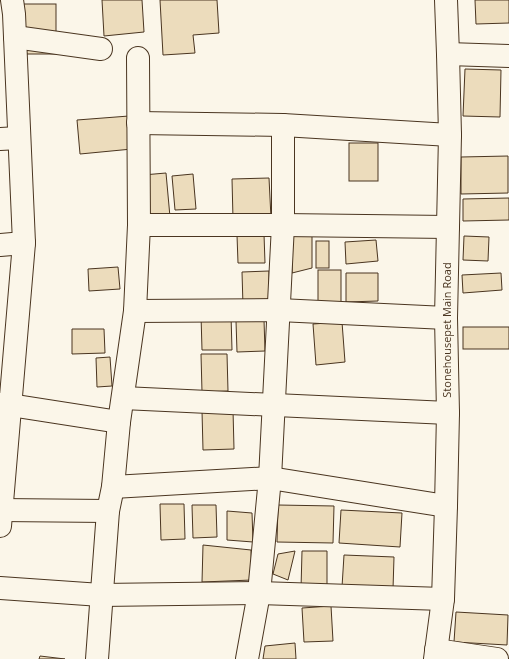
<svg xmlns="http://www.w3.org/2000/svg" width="509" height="659" viewBox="0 0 509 659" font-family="'Open Sans',sans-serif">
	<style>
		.building { fill: #ecdcbc; stroke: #4a3520 }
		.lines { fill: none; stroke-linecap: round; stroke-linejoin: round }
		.minor-casing { stroke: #4a3520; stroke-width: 24 }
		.major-casing { stroke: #4a3520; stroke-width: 24 }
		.minor { stroke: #fbf6e9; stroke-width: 22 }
		.major { stroke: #fbf6e9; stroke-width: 22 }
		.labels { text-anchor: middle; stroke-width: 3; stroke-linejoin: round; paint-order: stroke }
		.street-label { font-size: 11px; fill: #4a3520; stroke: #fbf6e9 }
	</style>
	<rect width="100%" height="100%" fill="#fbf6e9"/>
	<g class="building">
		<polygon points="102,0 142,0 144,32 104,36"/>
		<polygon points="160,0 217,0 219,33 193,35 195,53 163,55"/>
		<polygon points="475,0 509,0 509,23 476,24"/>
		<rect x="19" y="4" width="37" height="50"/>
		<polygon points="465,69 501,70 500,117 463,116"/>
		<polygon points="129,116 132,149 80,154 77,120"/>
		<rect x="349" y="143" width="29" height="38"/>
		<polygon points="508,156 508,193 461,194 461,157"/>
		<polygon points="166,173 170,217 147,219 143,175"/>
		<polygon points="193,174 196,209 175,210 172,176"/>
		<polygon points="269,178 271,218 233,219 232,179"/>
		<polygon points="509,198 509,220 463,221 463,199"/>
		<polygon points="312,233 312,268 292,273 292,237"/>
		<polygon points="264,234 265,263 238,263 237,235"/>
		<polygon points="464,236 489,237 488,261 463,260"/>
		<polygon points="376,240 378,261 346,264 345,242"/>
		<rect x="316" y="241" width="13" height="27"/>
		<polygon points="118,267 120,289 89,291 88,269"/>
		<rect x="318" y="270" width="23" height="39"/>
		<polygon points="269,271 269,305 243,306 242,272"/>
		<polygon points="346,273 378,273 378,301 346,302"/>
		<polygon points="501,273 502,290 463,293 462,275"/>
		<polygon points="201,315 231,315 232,350 202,350"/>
		<polygon points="264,320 265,351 237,352 236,321"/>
		<polygon points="342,322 345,362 316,365 313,324"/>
		<rect x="463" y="327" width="46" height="22"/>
		<polygon points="72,329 104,329 105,353 72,354"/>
		<polygon points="201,354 227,354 228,391 202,392"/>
		<polygon points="110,357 112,386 97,387 96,358"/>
		<polygon points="233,410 234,449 203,450 202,411"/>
		<polygon points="160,504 184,504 185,539 161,540"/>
		<polygon points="192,505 216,505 217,537 193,538"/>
		<polygon points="278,505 334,506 333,543 277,542"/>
		<polygon points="341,510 402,513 400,547 339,543"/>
		<polygon points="227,511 252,513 253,542 227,540"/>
		<polygon points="203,545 251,550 252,580 202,582"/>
		<polygon points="295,551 288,580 273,574 278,554"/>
		<polygon points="302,551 327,551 327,589 301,589"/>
		<polygon points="344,555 394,557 393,589 342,587"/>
		<polygon points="331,606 333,641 304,642 302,608"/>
		<polygon points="456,612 508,615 507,645 454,642"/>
		<polygon points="295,643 296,659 263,659 265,646"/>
		<polygon points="40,656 65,659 39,659"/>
	</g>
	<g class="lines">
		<g class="minor-casing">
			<g id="minor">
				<polyline points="15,37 101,49"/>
				<polyline points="448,54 509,56"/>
				<polyline points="138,123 283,125 450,135"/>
				<polyline points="0,139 19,138"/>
				<polyline points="139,225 283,225 448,227"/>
				<polyline points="0,245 24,243"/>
				<polyline points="135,311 279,310 446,318"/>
				<polyline points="123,398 448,413"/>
				<polyline points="0,404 10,405 119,422"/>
				<polyline points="113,487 270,478 446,506"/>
				<polyline points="0,510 108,511"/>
				<polyline points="0,526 24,243 15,37 14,14 12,0"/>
				<polyline points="0,588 101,595 259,593 443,599"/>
				<polyline points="436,650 497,659"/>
				<polyline points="97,659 108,511 113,487 119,422 135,311 139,225 138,58"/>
				<polyline points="247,659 259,593 270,478 283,225 283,125"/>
			</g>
		</g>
		<g class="major-casing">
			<polyline id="major" points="435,659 443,599 446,506 448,413 446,318 450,135 448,54 446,0"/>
		</g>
		<use href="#minor" class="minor"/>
		<use href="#major" class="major"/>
	</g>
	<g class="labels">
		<g class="street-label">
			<text transform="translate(447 330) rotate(-90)" y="4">Stonehousepet Main Road</text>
		</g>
	</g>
</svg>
